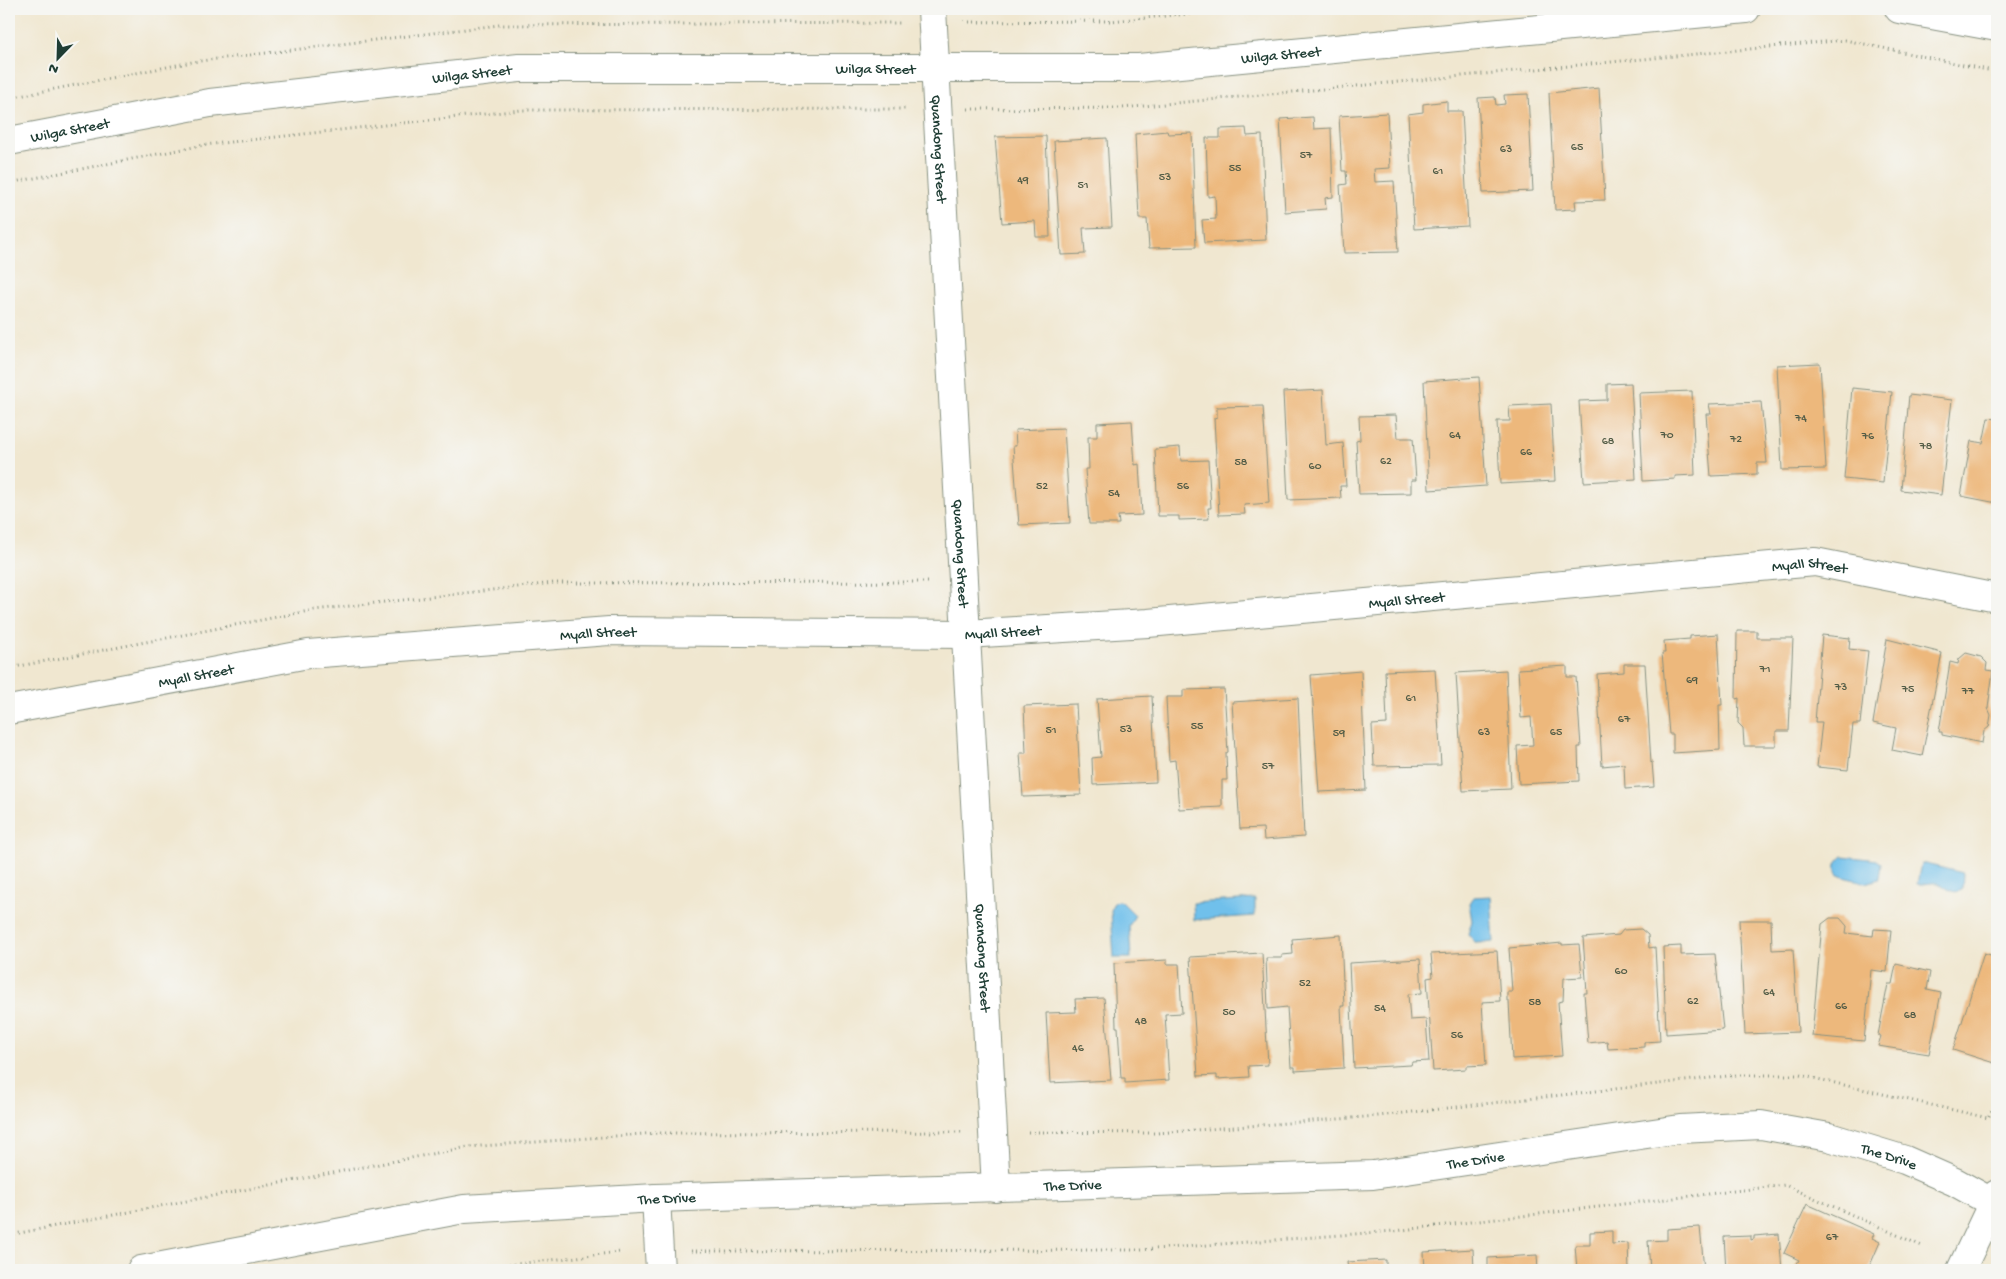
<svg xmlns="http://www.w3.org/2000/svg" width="2006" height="1279" viewBox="0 0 2006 1279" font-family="'Gochi Hand',sans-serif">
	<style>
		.water { fill: #70c0eb; stroke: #487e90 }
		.building { fill: #edb87b }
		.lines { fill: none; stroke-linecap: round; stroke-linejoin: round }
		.minor-casing { stroke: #889282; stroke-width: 30 }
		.major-casing { stroke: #889282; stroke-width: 30 }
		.path { stroke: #889282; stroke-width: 3; stroke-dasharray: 1 4; stroke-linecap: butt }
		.minor { stroke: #fff; stroke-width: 28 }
		.major { stroke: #fff; stroke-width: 28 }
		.labels { text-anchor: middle; stroke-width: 5; stroke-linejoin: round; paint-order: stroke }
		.number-label { font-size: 12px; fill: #525c46 }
		.street-label { font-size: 15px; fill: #1f3d34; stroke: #f6f6f2 }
	</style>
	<rect width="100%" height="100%" fill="#f6f6f2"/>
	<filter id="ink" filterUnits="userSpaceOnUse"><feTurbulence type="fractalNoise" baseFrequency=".02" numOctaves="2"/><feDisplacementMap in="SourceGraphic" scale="10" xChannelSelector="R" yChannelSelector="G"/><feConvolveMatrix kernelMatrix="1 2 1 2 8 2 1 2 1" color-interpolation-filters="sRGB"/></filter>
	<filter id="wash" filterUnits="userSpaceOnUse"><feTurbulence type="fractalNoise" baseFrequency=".0096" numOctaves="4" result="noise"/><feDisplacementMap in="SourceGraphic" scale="20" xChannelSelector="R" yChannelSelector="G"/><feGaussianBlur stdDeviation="1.12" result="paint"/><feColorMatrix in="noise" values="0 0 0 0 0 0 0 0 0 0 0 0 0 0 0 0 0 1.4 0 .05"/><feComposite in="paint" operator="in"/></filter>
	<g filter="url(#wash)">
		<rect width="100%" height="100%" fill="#f0e7d0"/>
		<g class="water">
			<path d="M1843 856 1877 860 1881 863 1879 879 1866 883C1856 879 1845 879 1837 874 1834 866 1836 862 1843 856Z"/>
			<path d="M1921 863 1963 873 1962 890C1951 895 1949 888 1940 884 1933 881 1925 885 1917 884Z"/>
			<polygon points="1491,896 1494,942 1476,943 1468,934 1472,921 1469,903 1473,897"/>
			<polygon points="1255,899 1255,916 1194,920 1193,903"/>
			<polygon points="1117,901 1122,902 1135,915 1129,926 1131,958 1114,958 1111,911 1113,904"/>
		</g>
		<g id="blocks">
			<g class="building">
				<polygon points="1599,88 1605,200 1575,201 1576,209 1555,210 1549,93"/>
				<polygon points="1528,94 1533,191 1483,193 1478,98 1495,97 1496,105 1505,104 1504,95"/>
				<polygon points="1447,101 1447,111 1462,111 1468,226 1414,229 1408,114 1423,112 1423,104"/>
				<polygon points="1387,113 1390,168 1374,169 1375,182 1394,181 1398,252 1344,253 1340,185 1347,184 1346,171 1342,171 1339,116"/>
				<polygon points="1313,117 1314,129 1331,128 1333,197 1325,198 1326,209 1285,212 1280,119"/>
				<polygon points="1246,128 1247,136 1262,135 1266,240 1204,243 1202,220 1216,219 1215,196 1208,197 1206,138 1220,138 1220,129"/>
				<polygon points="1167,131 1168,134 1192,133 1196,247 1149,248 1147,219 1139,219 1135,134"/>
				<polygon points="1046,136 1050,237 1036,237 1035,221 1002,223 995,137"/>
				<polygon points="1107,138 1112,227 1083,228 1085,254 1061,255 1054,141"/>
				<polygon points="1820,363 1826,469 1782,470 1777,365"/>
				<polygon points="1479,377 1486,486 1429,490 1424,381"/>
				<polygon points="1631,383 1636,479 1584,482 1579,401 1607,400 1607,384"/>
				<polygon points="1852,388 1892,392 1883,483 1844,479"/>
				<polygon points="1323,390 1326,445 1343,443 1346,486 1340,486 1341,498 1288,500 1283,392"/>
				<polygon points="1692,391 1695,475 1675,476 1675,479 1643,481 1639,393"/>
				<polygon points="1909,395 1952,400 1941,495 1901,490"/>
				<polygon points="1761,402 1767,463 1757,463 1757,474 1711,476 1706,414 1711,414 1709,404"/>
				<polygon points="1551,404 1555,481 1500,484 1497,421 1510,421 1509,406"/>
				<polygon points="1263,406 1269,503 1244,505 1245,514 1219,515 1214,418 1217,417 1217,407"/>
				<polygon points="1396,415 1398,438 1413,438 1416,480 1411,480 1411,493 1359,494 1356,441 1360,440 1359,416"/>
				<polygon points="1988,418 1997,419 1997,503 1961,496 1971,441 1983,443"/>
				<polygon points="1132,421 1135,465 1139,464 1142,515 1118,516 1119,524 1089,524 1085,469 1089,469 1088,437 1097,437 1097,423"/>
				<polygon points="1064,428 1070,523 1019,525 1013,446 1016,446 1015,430"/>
				<polygon points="1180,447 1181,461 1208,460 1211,508 1208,508 1209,519 1179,520 1179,516 1158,516 1155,449"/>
				<polygon points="1737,631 1757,631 1757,638 1793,638 1789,731 1776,731 1776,746 1744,746 1743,728 1738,723 1739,698 1736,699"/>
				<polygon points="1718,634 1722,705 1719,705 1720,750 1673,753 1673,734 1669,734 1662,653 1665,653 1664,641 1690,639 1690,636"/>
				<polygon points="1822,635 1850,638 1849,649 1868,651 1860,724 1853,724 1848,770 1817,767 1822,722 1815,722"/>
				<polygon points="1887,639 1942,653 1922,756 1892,750 1896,728 1873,723"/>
				<polygon points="1966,653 1981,657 1987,663 1986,670 1993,671 1988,708 1991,715 1989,727 1984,731 1982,743 1942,735 1942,732 1939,732 1950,662 1958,664 1959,659"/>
				<polygon points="1624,664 1645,664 1651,763 1652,762 1654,787 1625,789 1624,764 1602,766 1597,674 1624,672"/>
				<polygon points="1567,666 1567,677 1576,677 1581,747 1578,747 1579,781 1519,784 1517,746 1533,745 1531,717 1521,718 1518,669"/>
				<polygon points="1435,669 1441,765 1374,766 1372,725 1387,724 1385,671"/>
				<polygon points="1506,670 1511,789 1463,791 1456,673"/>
				<polygon points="1361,671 1366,790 1319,792 1311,675"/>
				<polygon points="1224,689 1228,752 1226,753 1227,780 1222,780 1222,807 1179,809 1175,760 1169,761 1166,697 1183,697 1183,690"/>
				<polygon points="1152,696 1156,782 1093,785 1092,758 1101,757 1097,699"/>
				<polygon points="1298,698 1304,837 1264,840 1263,828 1240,829 1232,702"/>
				<polygon points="1076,704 1081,795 1023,797 1020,753 1026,753 1024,706"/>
				<polygon points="1830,918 1840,918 1847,926 1846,933 1873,936 1874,929 1891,930 1887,972 1871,970 1864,1041 1812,1036 1822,924"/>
				<polygon points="1739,920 1771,920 1772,950 1793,949 1798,1032 1745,1034"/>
				<polygon points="1641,929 1648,935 1649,948 1655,947 1660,1041 1644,1042 1644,1047 1608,1049 1607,1041 1588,1043 1584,993 1587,993 1583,938 1619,935 1623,930"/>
				<polygon points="1341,935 1344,1006 1341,1006 1344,1068 1295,1071 1295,1067 1291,1067 1287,1007 1268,1009 1266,958 1282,958 1282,955 1293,954 1292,939"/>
				<polygon points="1562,943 1562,945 1579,944 1582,977 1564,978 1563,1001 1558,1002 1562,1056 1512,1059 1509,1001 1507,1001 1507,992 1512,992 1509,948"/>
				<polygon points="1681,946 1681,955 1715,954 1723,1030 1666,1034 1663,947"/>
				<polygon points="1497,951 1500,1001 1482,1002 1486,1065 1466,1066 1466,1069 1433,1071 1427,978 1433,977 1431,954"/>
				<polygon points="1262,953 1268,1065 1248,1066 1249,1077 1217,1079 1217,1075 1198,1076 1190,957"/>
				<polygon points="1984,953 1997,957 1997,1055 1994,1063 1953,1050"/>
				<polygon points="1420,959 1422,993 1408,994 1410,1020 1426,1019 1429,1061 1412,1062 1411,1065 1354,1068 1349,963"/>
				<polygon points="1167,960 1167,964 1179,964 1182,1013 1165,1014 1169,1080 1125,1083 1125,1078 1121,1078 1118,1027 1116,1027 1114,963"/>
				<polygon points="1896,964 1930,972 1927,990 1941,993 1929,1054 1878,1046 1881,1036 1878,1035 1888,984 1892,984"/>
				<polygon points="1104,998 1111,1080 1050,1083 1046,1013 1076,1012 1075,999"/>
				<polygon points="1807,1204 1874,1234 1872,1238 1880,1242 1868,1270 1794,1269 1799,1260 1784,1253"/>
				<polygon points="1700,1227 1704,1270 1650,1270 1648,1241 1667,1240 1667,1229"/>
				<polygon points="1612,1231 1612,1244 1628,1243 1629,1270 1577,1270 1575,1245 1590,1245 1590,1232"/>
				<polygon points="1779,1234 1782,1270 1726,1270 1724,1237 1751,1236 1751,1240 1754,1239 1754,1236"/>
				<polygon points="1473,1249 1474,1270 1425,1270 1424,1252"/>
				<polygon points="1537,1255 1538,1270 1488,1270 1488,1258"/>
				<polygon points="1386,1260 1386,1270 1348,1270 1347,1262"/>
			</g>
		</g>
	</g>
	<g filter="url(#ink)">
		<use href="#blocks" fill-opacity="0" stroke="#889282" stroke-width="1"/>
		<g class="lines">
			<g class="minor-casing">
				<g id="minor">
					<path id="s1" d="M932 9 996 1188"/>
					<polyline points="1899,9 1997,27"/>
					<path id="s2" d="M9 141 210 103 519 68H1139L1746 9"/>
					<path id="s3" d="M9 710 308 654 609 631 966 634 1148 623 1815 562 1997 598"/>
					<polyline points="656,1198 660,1270"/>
					<path id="s4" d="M141 1270 464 1209 656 1198 1373 1175 1680 1129 1761 1125 1829 1137 1905 1160 1955 1182 1993 1203"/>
				</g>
			</g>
			<g class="major-casing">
				<polyline id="major" points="1961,1270 1997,1194"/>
			</g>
			<g class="path">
				<polyline points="964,22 1110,21 1245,9"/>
				<polyline points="9,98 192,62 499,25 903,23"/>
				<polyline points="968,109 1122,108 1845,40 1997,72"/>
				<polyline points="9,183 204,145 521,110 905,109"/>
				<polyline points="9,668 314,610 554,583 931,582"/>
				<polyline points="1028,1132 1157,1133 1378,1116 1737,1075 1800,1075 1988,1118 1997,1099"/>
				<polyline points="9,1235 468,1147 657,1133 962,1132"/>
				<polyline points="691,1251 1141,1250 1394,1231 1785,1185 1922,1246"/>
				<polyline points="464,1270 620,1252"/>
			</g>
			<use href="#minor" class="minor"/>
			<use href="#major" class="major"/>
		</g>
	</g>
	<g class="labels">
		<g class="number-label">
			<text x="1577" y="150">65</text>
			<text x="1506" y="152">63</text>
			<text x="1306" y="158">57</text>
			<text x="1235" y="171">55</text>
			<text x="1438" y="174">61</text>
			<text x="1165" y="180">53</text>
			<text x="1023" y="183">49</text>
			<text x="1083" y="188">51</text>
			<text x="1801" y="421">74</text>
			<text x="1455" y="438">64</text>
			<text x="1667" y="438">70</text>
			<text x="1868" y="439">76</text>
			<text x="1736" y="442">72</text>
			<text x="1608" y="444">68</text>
			<text x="1926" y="449">78</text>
			<text x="1526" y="455">66</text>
			<text x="1386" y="464">62</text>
			<text x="1241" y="465">58</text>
			<text x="1315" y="469">60</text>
			<text x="1042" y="489">52</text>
			<text x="1183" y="489">56</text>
			<text x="1114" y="496">54</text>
			<text x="1765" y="672">71</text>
			<text x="1692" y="683">69</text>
			<text x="1841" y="690">73</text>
			<text x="1908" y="692">75</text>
			<text x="1968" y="694">77</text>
			<text x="1411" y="701">61</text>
			<text x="1624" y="722">67</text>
			<text x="1197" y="729">55</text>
			<text x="1126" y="732">53</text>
			<text x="1051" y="733">51</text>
			<text x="1484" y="735">63</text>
			<text x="1556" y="735">65</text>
			<text x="1339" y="736">59</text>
			<text x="1268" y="769">57</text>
			<text x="1621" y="974">60</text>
			<text x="1305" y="986">52</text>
			<text x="1769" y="995">64</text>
			<text x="1693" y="1004">62</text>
			<text x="1535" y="1005">58</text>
			<text x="1841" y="1009">66</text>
			<text x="1380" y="1011">54</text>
			<text x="1229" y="1015">50</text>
			<text x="1910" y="1018">68</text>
			<text x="1141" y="1024">48</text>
			<text x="1457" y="1038">56</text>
			<text x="1078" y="1051">46</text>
			<text x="1832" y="1240">67</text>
		</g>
		<g class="street-label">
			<text dy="5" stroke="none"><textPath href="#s2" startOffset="1278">Wilga Street</textPath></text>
			<text dy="5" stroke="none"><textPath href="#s2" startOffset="872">Wilga Street</textPath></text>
			<text dy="5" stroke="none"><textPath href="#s2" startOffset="468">Wilga Street</textPath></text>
			<text dy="5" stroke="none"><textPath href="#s2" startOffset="62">Wilga Street</textPath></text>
			<text dy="5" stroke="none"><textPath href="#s1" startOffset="140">Quandong Street</textPath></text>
			<text dy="5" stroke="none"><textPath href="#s1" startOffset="545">Quandong Street</textPath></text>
			<text dy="5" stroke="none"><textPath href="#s3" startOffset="1810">Myall Street</textPath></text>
			<text dy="5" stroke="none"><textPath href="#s3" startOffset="1405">Myall Street</textPath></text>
			<text dy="5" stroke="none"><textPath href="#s3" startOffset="1000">Myall Street</textPath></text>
			<text dy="5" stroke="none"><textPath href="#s3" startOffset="595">Myall Street</textPath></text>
			<text dy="5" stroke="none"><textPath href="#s3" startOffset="190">Myall Street</textPath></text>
			<text dy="5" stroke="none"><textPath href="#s1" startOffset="950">Quandong Street</textPath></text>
			<text dy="5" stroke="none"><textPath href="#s4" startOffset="1762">The Drive</textPath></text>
			<text dy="5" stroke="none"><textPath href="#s4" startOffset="1342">The Drive</textPath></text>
			<text dy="5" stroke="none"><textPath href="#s4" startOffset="938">The Drive</textPath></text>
			<text dy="5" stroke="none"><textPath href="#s4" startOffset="532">The Drive</textPath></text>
		</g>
	</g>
	<rect width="2006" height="1279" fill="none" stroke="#f6f6f2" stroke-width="30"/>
	<g transform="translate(58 58) rotate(203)" stroke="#f6f6f2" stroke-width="4" paint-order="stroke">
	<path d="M0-4L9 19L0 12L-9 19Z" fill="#1f3d34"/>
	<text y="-8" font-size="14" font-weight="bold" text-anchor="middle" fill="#1f3d34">N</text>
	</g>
</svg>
